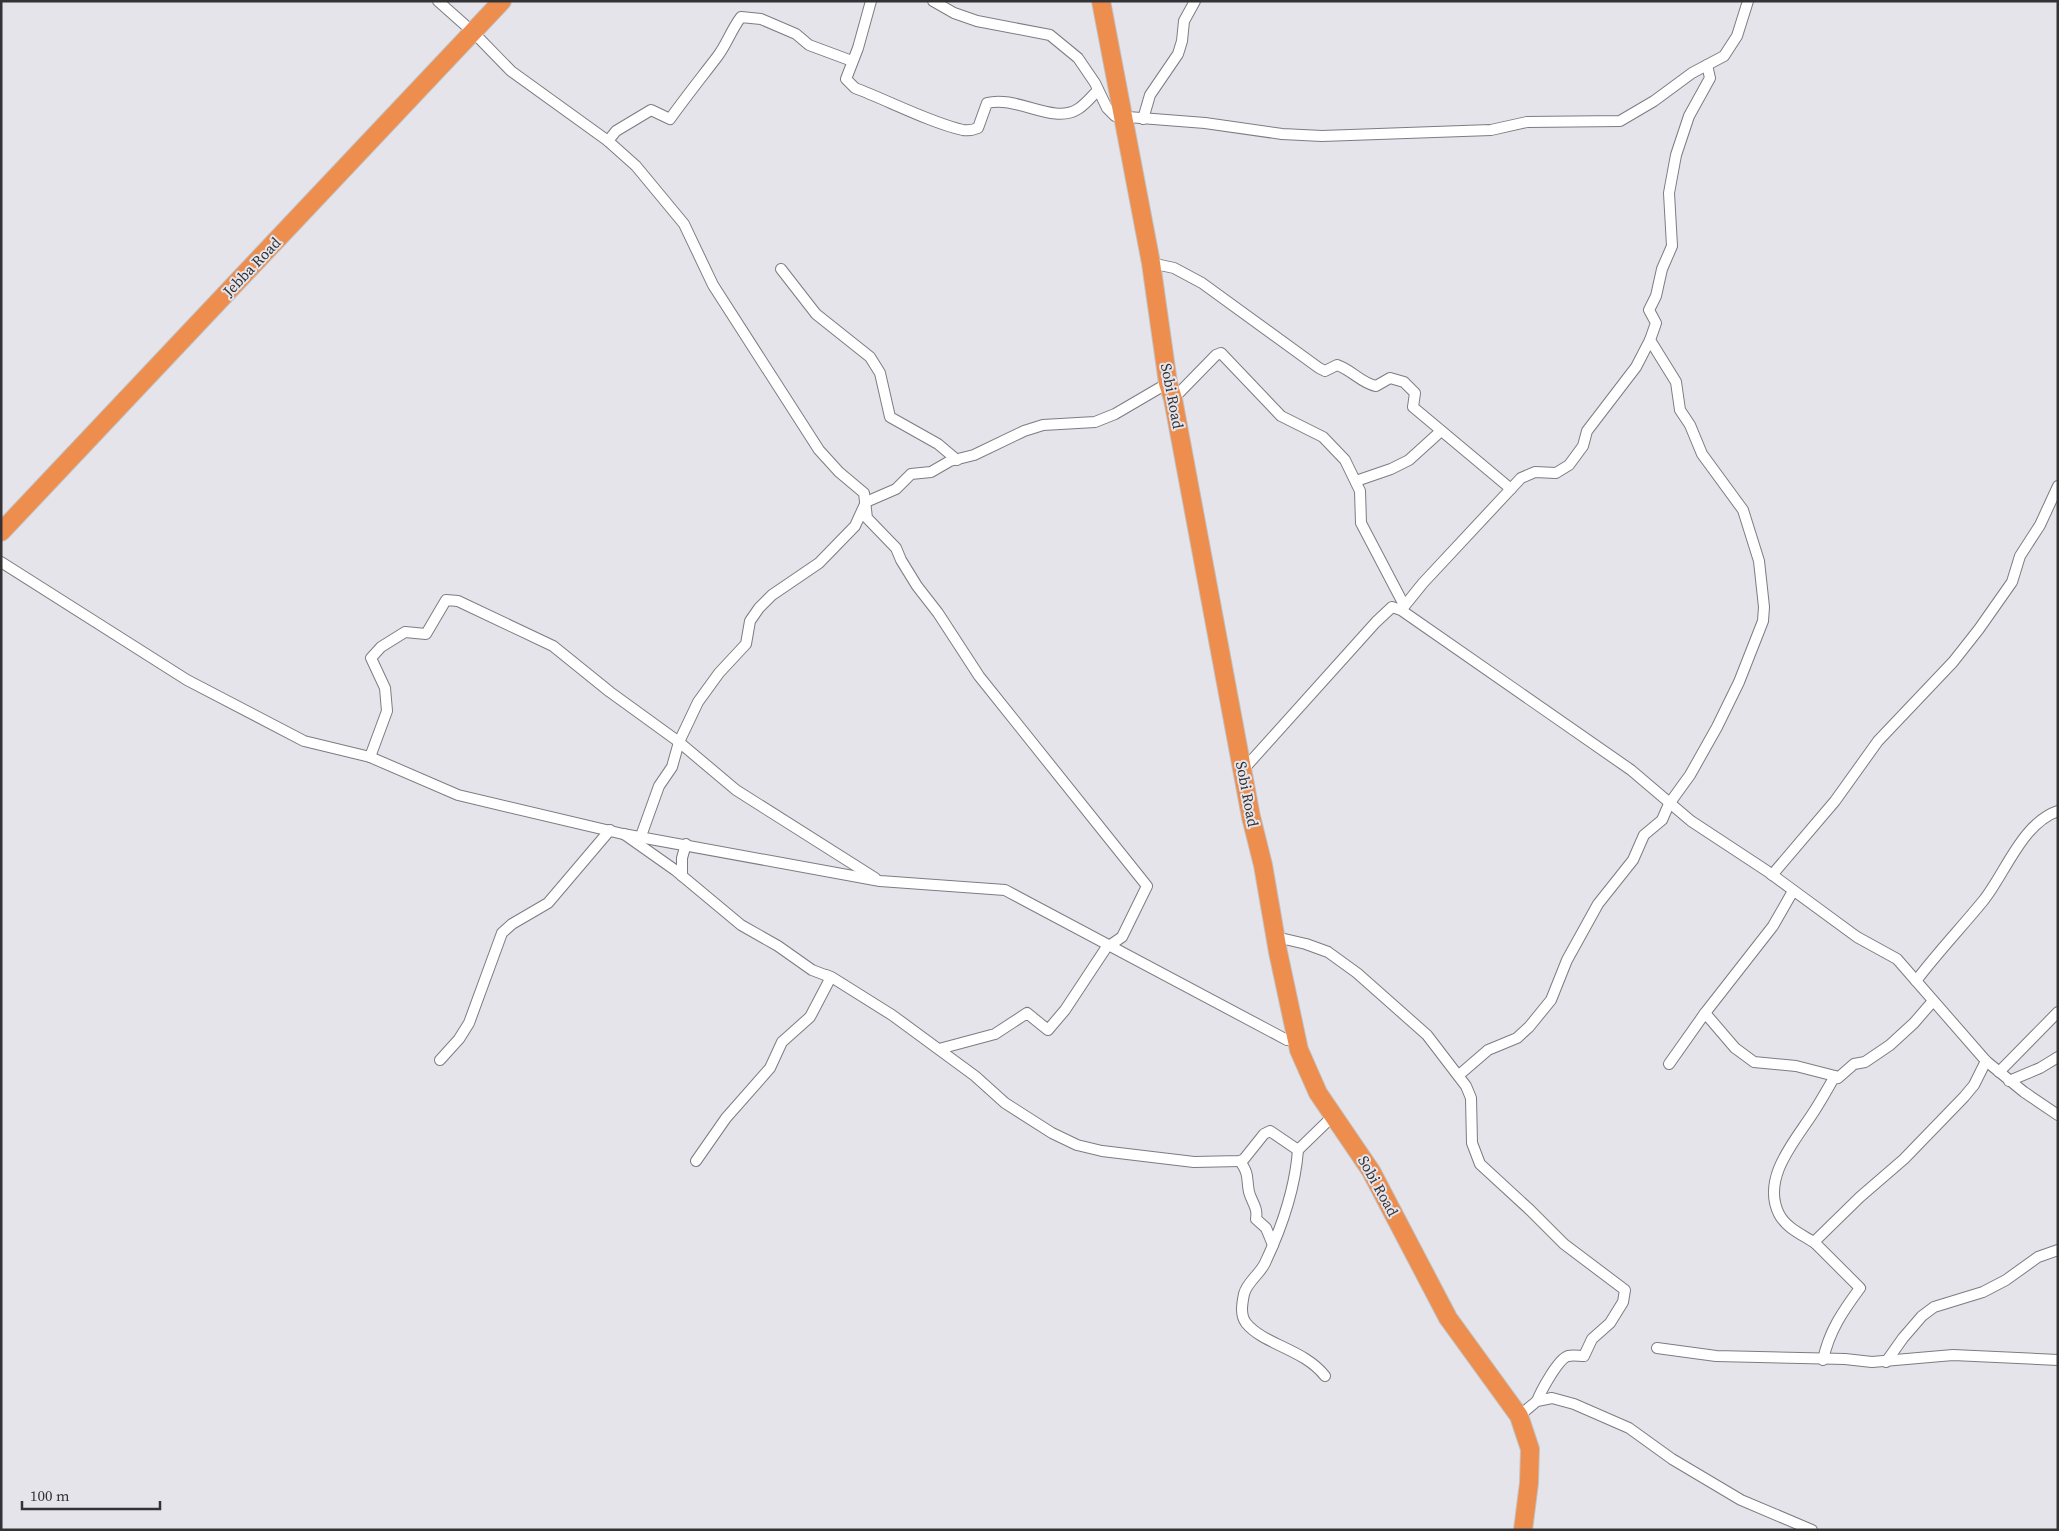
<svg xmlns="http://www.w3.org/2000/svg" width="2059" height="1531" viewBox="0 0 2059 1531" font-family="'Source Serif 4',serif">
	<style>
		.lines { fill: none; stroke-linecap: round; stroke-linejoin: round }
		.street-casing { stroke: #7d7c82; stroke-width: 12 }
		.highway-casing { stroke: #c2c2c2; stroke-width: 20 }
		.street { stroke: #fff; stroke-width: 10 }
		.highway { stroke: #ed8e4f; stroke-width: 18 }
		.labels { text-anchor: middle; stroke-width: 4; stroke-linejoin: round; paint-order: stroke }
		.street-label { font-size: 15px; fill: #333335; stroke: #e5e4ea }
	</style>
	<rect width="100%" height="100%" fill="#e5e4ea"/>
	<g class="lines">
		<g class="street-casing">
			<g id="street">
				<polyline points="438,1 465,25"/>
				<path d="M871 1 858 48 846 79 855 88C887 100 931 123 963 130 969 131 973 130 978 128L987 103C1017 95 1053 125 1078 109 1086 104 1092 96 1098 90"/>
				<polyline points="933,1 954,13 977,21 1050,35 1078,58 1095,83 1107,108 1115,116 1205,123 1282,134 1322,136 1491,130 1527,122 1620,121 1654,101 1692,73 1724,56 1737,36 1748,1"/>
				<polyline points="473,32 511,71 608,141 636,166 684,224 713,285 819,450 839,472 864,493 867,518 896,548 901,560 917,586 938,613 979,676 1147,886 1122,937 1106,948 1065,1010 1048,1030 1027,1013 995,1034 939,1049"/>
				<polyline points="1143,119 1150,95 1178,54 1182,41 1184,21 1195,1"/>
				<path d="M608 141 616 131 651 110 670 119C685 98 701 78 717 57 727 44 731 30 741 17L761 19 796 34 809 45 852 61"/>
				<path d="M1151 263 1174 268 1202 283 1319 368 1325 371 1337 365C1352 370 1361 383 1376 386L1390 378 1404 382 1415 393 1413 407 1511 489"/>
				<polyline points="781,269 816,314 870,357 880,373 890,417 938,444 957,460"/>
				<polyline points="1173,399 1216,355 1221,353 1281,416 1323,437 1345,460 1360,491 1361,523 1404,605"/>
				<polyline points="1356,481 1391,469 1409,460 1441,431"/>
				<polyline points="1,562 187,680 304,741 370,757 458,795 623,834 880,881 1005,890 1287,1040 1296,1040"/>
				<polyline points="1402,609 1423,583 1521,478 1535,472 1556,473 1569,465 1583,446 1587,431 1636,367 1650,340"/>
				<polyline points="370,757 387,711 385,688 371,658 381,647 405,632 426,634 446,600 458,601 553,646 610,692 679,742 736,790 875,878"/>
				<polyline points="1242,771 1376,622 1392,607 1401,610 1631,770 1691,821 1767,871 1857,937 1897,959 1986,1061 2024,1092 2058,1115"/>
				<polyline points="624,834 675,870 741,925 778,946 812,970 833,978 892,1015 975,1076 1005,1103 1052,1133 1077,1145 1102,1151 1194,1162 1240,1161 1244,1159 1264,1134 1270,1131 1298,1150 1333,1116"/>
				<polyline points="641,836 659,786 672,767 679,742 698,702 719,673 746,644 750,621 759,608 772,595 819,563 855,526 866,502 896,489 911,474 931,472 950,461 974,455 1024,431 1043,425 1095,422 1115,414 1168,383"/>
				<polyline points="1772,875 1835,801 1878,741 1953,662 1979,629 2012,582 2020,556 2040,525 2058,486"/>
				<polyline points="682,876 682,858 686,844"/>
				<path d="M1276 937 1306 944 1328 952 1357 973 1427 1035 1466 1086 1471 1098 1472 1143 1480 1164 1530 1210 1564 1244 1625 1290 1623 1302 1610 1323 1592 1339 1584 1356C1579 1356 1573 1355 1568 1356 1558 1359 1541 1391 1537 1401"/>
				<path d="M1916 981C1937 953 1961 928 1983 901 2005 874 2022 823 2058 811"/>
				<polyline points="1705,1013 1735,1048 1754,1062 1796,1066 1835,1076"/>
				<polyline points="440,1060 459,1039 469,1023 502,933 512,924 548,903 610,830"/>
				<polyline points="1669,1064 1705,1013 1773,926 1793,891"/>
				<polyline points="1999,1072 2058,1012"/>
				<polyline points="1459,1075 1488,1050 1517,1038 1529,1027 1551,1000 1567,960 1598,904 1633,860 1644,835 1662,820 1669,804 1690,775 1717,727 1739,682 1763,621 1764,607 1759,561 1743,510 1702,454 1690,425 1680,410 1676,382 1650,340 1656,323 1649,310 1656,296 1662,269 1672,246 1669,193 1676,155 1689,116 1710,78 1707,65"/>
				<polyline points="2009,1081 2040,1068 2058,1057"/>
				<path d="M1298 1150C1295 1190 1282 1227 1265 1263 1260 1274 1247 1282 1244 1294 1242 1304 1240 1315 1246 1323 1264 1345 1304 1349 1325 1376"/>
				<polyline points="696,1161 726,1118 770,1068 782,1042 810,1017 831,977 826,975"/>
				<path d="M1240 1161C1250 1176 1246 1177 1249 1192 1252 1203 1258 1207 1256 1219L1266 1228 1273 1245"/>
				<path d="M1815 1243C1803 1235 1786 1228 1779 1214 1761 1178 1795 1141 1813 1113 1821 1101 1828 1088 1835 1076L1838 1078 1854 1064 1865 1062 1890 1045 1914 1023 1933 1001"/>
				<polyline points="1657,1348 1716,1356 1845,1359 1872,1362 1953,1355 2058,1360"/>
				<path d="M1823 1360C1829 1331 1843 1311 1860 1288L1815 1243 1816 1240 1860 1197 1904 1159 1964 1097 1974 1085 1986 1061"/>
				<polyline points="1886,1362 1903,1338 1922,1316 1934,1307 1983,1292 2006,1280 2038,1257 2058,1250"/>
				<polyline points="1519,1416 1537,1401 1552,1398 1574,1404 1629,1428 1672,1459 1741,1500 1812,1530"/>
			</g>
		</g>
		<g class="highway-casing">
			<g id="highway">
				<polyline points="1101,1 1151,263 1168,383 1173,399 1251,817 1263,865 1278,952 1299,1050 1318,1093 1371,1171 1448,1318 1519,1416 1530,1449 1529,1483 1523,1530"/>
				<polyline points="1,532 502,1"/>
			</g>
		</g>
		<use href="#street" class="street"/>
		<use href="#highway" class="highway"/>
	</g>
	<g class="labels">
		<g class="street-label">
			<text transform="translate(252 267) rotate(-46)" y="5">Jebba Road</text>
			<text transform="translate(1172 396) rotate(79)" y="5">Sobi Road</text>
			<text transform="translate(1247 794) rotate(79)" y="5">Sobi Road</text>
			<text transform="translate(1378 1186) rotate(61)" y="5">Sobi Road</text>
		</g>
	</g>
	<rect width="2059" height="1531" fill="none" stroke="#333335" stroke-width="5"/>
	<path d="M22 1501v8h138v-8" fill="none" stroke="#333335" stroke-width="2.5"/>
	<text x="30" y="1501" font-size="15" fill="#333335" stroke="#e5e4ea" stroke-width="4" paint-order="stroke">100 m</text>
</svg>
